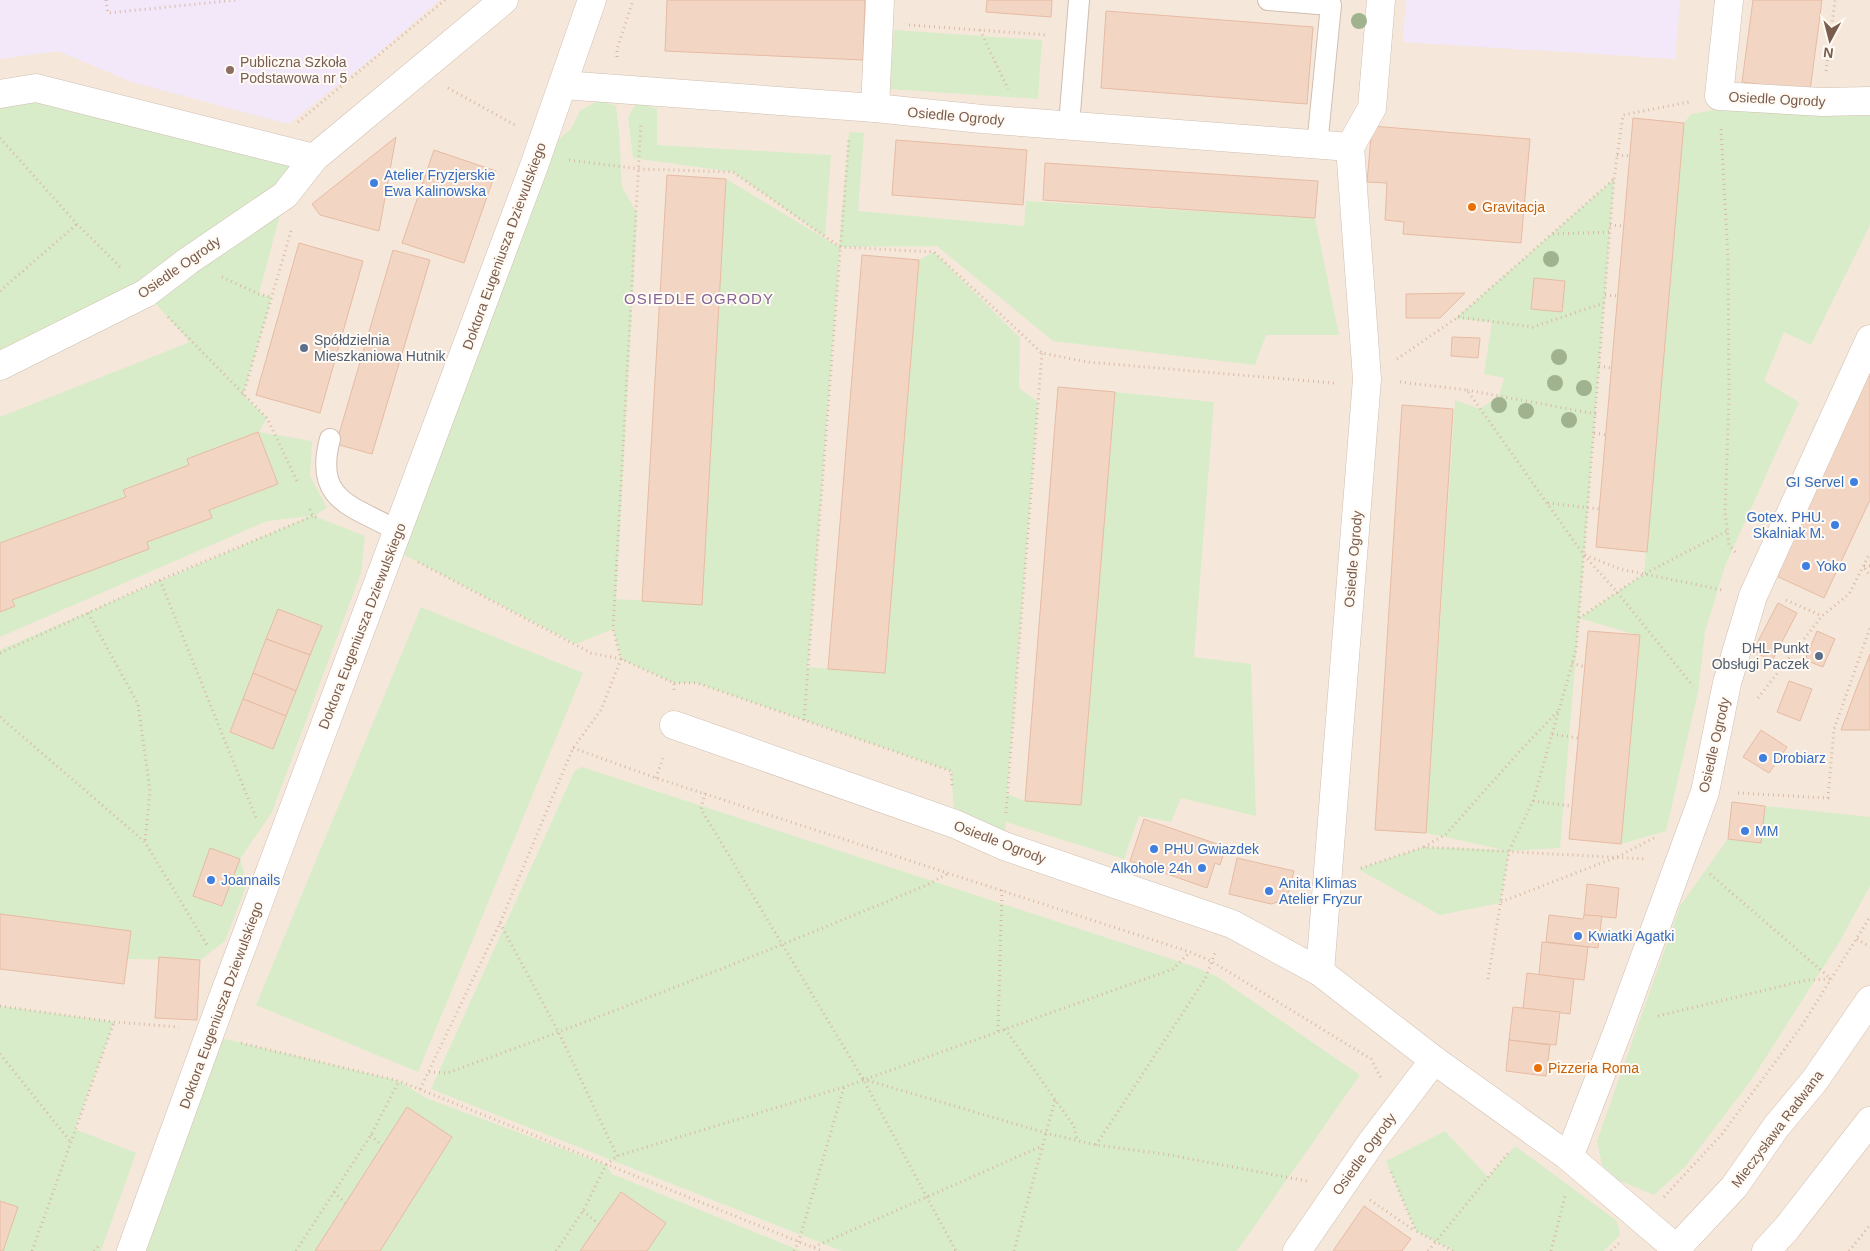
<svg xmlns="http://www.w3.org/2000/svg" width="1870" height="1251" viewBox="0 0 1870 1251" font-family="Helvetica,sans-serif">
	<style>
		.residential { fill: #f5e8da }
		.education { fill: #f3e8fa }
		.green { fill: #d8ecc9 }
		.building { fill: #f3d5c3; stroke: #e6bba3 }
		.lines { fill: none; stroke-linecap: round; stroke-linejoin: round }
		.lane-casing { stroke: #d1beb0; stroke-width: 22 }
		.street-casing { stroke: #d1beb0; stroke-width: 29 }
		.secondary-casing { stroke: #d6c0b0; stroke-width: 29 }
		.path { stroke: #d9b8a5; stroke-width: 3; stroke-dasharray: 1 4; stroke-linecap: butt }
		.lane { stroke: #fff; stroke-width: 20 }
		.street { stroke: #fff; stroke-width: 28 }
		.secondary { stroke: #fff; stroke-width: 28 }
		.tree { fill: #a0b28e }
		.education-dot { fill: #8d6e63; stroke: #fffaf3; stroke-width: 2 }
		.shop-dot { fill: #3f7fe0; stroke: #fffaf3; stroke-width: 2 }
		.food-dot { fill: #e8710a; stroke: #fffaf3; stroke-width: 2 }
		.service-dot { fill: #5c6f8a; stroke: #fffaf3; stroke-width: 2 }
		.labels { text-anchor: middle; stroke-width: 4; stroke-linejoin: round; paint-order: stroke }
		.education-label { font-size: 14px; fill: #785e54; stroke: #fffaf3; text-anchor: start }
		.street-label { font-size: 14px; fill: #7a5c4d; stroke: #fffaf3 }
		.shop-label { font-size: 14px; fill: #366cbe; stroke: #fffaf3; text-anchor: start }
		.food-label { font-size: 14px; fill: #c56008; stroke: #fffaf3; text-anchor: start }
		.service-label { font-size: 14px; fill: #4e5e75; stroke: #fffaf3; text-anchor: start }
		.neighbourhood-label { font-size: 15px; letter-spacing: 1px; fill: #846695; stroke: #fffaf3 }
	</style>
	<rect width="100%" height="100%" fill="#fdf6ec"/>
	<rect class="residential" x="0" y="0" width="1870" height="1251"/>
	<g class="education">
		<polygon points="0,0 440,0 376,55 288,124 132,82 58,51 0,59"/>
		<polygon points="1406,0 1680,0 1675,59 1403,42"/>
	</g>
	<g class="green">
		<polygon points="894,30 1042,40 1038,99 890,89"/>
		<polygon points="0,94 314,158 285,195 259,294 272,297 243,395 267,418 259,432 312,441 310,476 327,508 314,516 365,536 361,573 272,812 240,859 247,884 225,941 200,960 128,959 131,931 0,914 0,650 311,516 267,521 0,637 0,417 190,342 146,293 0,366"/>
		<polygon points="599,100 616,106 619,131 622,187 637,213 616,599 702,604 726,179 839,247 849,132 864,133 858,211 1024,226 1026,201 1315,218 1339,335 1266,335 1255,365 1053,341 937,246 840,247 808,667 885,673 919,260 934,252 1020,338 1019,388 1038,402 1007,794 1025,801 1081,805 1115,392 1214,402 1194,657 1251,664 1256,816 1181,798 1171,822 1139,816 1124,859 1006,822 1004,846 955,824 951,771 697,683 674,683 621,659 613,629 576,644 391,548 538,157 571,129 580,111"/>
		<polygon points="642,104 657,109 657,145 831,155 825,237 733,172 633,158 628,118 635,105"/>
		<polygon points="1720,109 1870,116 1870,225 1811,345 1784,332 1764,381 1799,402 1725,566 1705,632 1698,692 1666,831 1621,844 1640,636 1579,618 1560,848 1509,851 1500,903 1440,915 1358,869 1424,847 1505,850 1426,833 1455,400 1480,409 1499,396 1504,378 1484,374 1492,322 1455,319 1614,179 1579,618 1644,574 1684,123 1691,114"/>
		<polygon points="421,607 583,673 418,1072 256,1005"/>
		<polygon points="582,767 1190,965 1216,976 1360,1075 1237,1251 842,1251 431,1089 575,770"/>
		<polygon points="1765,806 1870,817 1870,886 1840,941 1752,1079 1685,1167 1654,1195 1618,1180 1602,1165 1597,1141 1680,906 1728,839 1761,842"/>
		<polygon points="0,1006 114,1022 75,1129 136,1153 101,1251 0,1251"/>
		<polygon points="209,1035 399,1081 426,1098 606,1165 612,1174 801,1251 131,1251"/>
		<polygon points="1445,1131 1488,1177 1515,1146 1617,1221 1620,1235 1604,1251 1453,1251 1416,1231 1386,1161"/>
	</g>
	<g class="building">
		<polygon points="667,0 865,0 863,60 665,51"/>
		<polygon points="987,0 1052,0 1051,17 986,12"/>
		<polygon points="1753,0 1822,0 1810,91 1742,82"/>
		<polygon points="1106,11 1313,27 1307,104 1101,88"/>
		<polygon points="1633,118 1684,123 1647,552 1596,547"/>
		<polygon points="1372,126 1530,139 1521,243 1403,234 1404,222 1385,220 1387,183 1367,182"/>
		<polygon points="396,137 379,231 320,215 312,204"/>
		<polygon points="896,140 1027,150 1023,205 892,195"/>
		<polygon points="434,150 496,171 464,263 402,243"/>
		<polygon points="1045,163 1318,181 1315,218 1043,200"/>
		<polygon points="667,175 726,179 702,605 642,601"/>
		<polygon points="299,243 363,261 320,413 256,395"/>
		<polygon points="393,250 430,260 372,454 336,444"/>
		<polygon points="862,255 919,260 885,673 828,669"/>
		<polygon points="1534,278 1565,281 1562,312 1531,309"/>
		<polygon points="1465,293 1440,318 1406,318 1406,294"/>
		<polygon points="1452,337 1480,338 1478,358 1451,356"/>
		<polygon points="1870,366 1870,500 1824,598 1772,574"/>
		<polygon points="1058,387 1115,392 1081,805 1025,801"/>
		<polygon points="1402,405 1453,409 1426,833 1375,830"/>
		<polygon points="258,432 278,484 209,510 212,518 147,542 149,549 12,600 15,606 0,612 0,543 126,497 123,490 189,465 187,459"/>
		<polygon points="1778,603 1797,613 1772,661 1753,651"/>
		<polygon points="278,609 322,626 310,655 266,639"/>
		<polygon points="1588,631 1640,635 1621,844 1569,839"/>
		<polygon points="1817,631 1835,639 1823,667 1805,660"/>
		<polygon points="266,639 310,655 296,691 253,673"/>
		<polygon points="1870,654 1870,730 1841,730 1857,687"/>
		<polygon points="253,673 296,691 286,716 243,699"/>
		<polygon points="1789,681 1812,689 1800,721 1777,712"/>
		<polygon points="243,699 286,716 273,749 230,732"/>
		<polygon points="1761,730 1787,747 1769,773 1743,757"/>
		<polygon points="1732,802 1765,806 1761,843 1728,839"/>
		<polygon points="1144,819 1226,847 1220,865 1215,863 1207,888 1130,861"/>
		<polygon points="210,848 240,859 222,906 193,896"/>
		<polygon points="1237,858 1294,871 1287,899 1271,904 1229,894"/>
		<polygon points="1587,884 1619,888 1616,918 1584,915"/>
		<polygon points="0,914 131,931 124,984 0,969"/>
		<polygon points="1549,915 1583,919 1584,915 1602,916 1598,948 1546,942"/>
		<polygon points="1542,942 1588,947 1584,980 1539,975"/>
		<polygon points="159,957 200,960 197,1020 155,1018"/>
		<polygon points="1527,973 1574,979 1570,1014 1523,1008"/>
		<polygon points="1513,1007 1560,1012 1556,1045 1509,1040"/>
		<polygon points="1509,1040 1550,1045 1546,1076 1506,1071"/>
		<polygon points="407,1107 452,1137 380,1251 315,1251"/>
		<polygon points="621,1192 666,1223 647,1251 580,1251"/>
		<polygon points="0,1201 18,1207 3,1251 0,1251"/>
		<polygon points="1364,1206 1411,1239 1402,1251 1333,1251"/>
	</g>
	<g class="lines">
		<g class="lane-casing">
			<g id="lane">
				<polyline points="1268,0 1331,5 1317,146"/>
				<polyline points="1069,125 1079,0"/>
				<path d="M330 439C313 502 354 506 398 531"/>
			</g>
		</g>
		<g class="street-casing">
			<g id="street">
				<polyline points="1729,0 1719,96 1822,102 1870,101"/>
				<polyline points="563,85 875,108 982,119 1350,147"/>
				<polyline points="0,94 36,88 314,158"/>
				<polyline points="875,108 880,0"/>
				<polyline points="0,366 146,293 188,261 285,195 314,158 504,0"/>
				<polyline points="674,725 955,824 1004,846 1232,924 1320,972 1434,1060 1569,1157 1679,1251"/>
				<polyline points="1320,972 1367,379 1350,147 1372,108 1381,0"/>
				<polyline points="1569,1157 1620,1025 1705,792 1727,683 1753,596 1870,339"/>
				<polyline points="131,1251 222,1000 534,166 592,0"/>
				<polyline points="1297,1251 1371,1143 1434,1060"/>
			</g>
		</g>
		<g class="secondary-casing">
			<g id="secondary">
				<polyline points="1674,1251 1734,1187 1776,1127 1815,1080 1870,1000"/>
				<polyline points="1766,1251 1787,1228 1870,1121"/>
			</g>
		</g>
		<g class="path">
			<polyline points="106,0 108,13 236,0"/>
			<polyline points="909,25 1048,35"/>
			<polyline points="980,30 1008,89"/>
			<polyline points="617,57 617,49 633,0"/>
			<polyline points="1826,71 1835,0"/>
			<polyline points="448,88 515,125"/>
			<polyline points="298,122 445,0"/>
			<polyline points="1721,129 1728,258 1729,399 1725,512 1729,545 1737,554"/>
			<polyline points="0,138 77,224 122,269"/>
			<polyline points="1617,155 1630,156"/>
			<polyline points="569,160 640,169 733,172 840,247 934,252 1042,353 1087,362 1334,383"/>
			<polyline points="1610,225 1624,226"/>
			<polyline points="1553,234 1610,232"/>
			<polyline points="222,277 259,294 272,297"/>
			<polyline points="0,291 77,224"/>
			<polyline points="1605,295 1618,296"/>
			<polyline points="168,317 267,418 298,483"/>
			<polyline points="1458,317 1533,327 1604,303"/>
			<polyline points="1397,359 1458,317 1614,179"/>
			<polyline points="1599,366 1612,368"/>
			<polyline points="1400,382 1467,390 1583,554 1617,592 1693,686"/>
			<polyline points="1467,390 1596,414"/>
			<polyline points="243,395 291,231"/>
			<polyline points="1594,433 1606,435"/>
			<polyline points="1548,503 1599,509"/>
			<polyline points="310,509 313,516 319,518"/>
			<polyline points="1585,555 1620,569 1722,590"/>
			<polyline points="418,562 591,653 621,659 674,683 674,693"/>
			<polyline points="1870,566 1863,566 1870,576"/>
			<polyline points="160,580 256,818"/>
			<polyline points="1786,600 1822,616"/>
			<polyline points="88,613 138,704 150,791 145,841"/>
			<polyline points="1579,618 1644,574 1727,531"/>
			<polyline points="0,653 160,580 313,516"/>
			<polyline points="1572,663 1585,667"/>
			<polyline points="674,683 697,683 951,771 952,788"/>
			<polyline points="1758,698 1822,616 1849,594 1870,553"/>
			<polyline points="0,717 145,842 207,945"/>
			<polyline points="804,720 849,137"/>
			<polyline points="1552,734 1578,738"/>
			<polyline points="573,748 656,778 1190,952 1211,961 1371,1059 1381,1078"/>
			<polyline points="656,778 664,755"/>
			<polyline points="705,793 701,809 863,1079 956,1251"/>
			<polyline points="1738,793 1828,798 1834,729 1870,628"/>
			<polyline points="1533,801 1571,806"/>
			<polyline points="1006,813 1042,353"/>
			<polyline points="1424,847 1446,834 1519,752 1558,711"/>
			<polyline points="1361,868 1424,847 1646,859"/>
			<polyline points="1710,874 1830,978"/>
			<polyline points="1501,902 1617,857 1654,838"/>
			<polyline points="500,923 559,1033 617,1156"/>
			<polyline points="1857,939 1870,947"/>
			<polyline points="1488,979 1509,851 1533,801 1576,650 1614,179 1623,115 1689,102"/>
			<polyline points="0,1006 114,1022 179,1027"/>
			<polyline points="1658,1016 1807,980 1830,979"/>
			<polyline points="1005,1029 1074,1126 1077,1140"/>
			<polyline points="998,1031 1002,890"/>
			<polyline points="241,1043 399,1081 822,1251"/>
			<polyline points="0,1054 70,1141"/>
			<path d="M429 1072 447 1073C609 1015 768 951 927 885L949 873"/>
			<polyline points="863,1079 1046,1133 1096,1145 1164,1154 1307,1181"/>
			<polyline points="420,1089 500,923 573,748 601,710 621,659 613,629 641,122"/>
			<polyline points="371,1135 382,1146"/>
			<polyline points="1096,1145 1205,979 1215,953"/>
			<polyline points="1391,1172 1416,1231 1453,1251"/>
			<polyline points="334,1192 345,1203"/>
			<polyline points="1664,1197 1722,1134 1801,1027 1870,917"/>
			<polyline points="1370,1200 1415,1231"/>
			<polyline points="583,1211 599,1224"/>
			<polyline points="814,1247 1042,1146"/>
			<polyline points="32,1251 114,1022"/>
			<polyline points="94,1251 100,1244"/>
			<polyline points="296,1251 371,1135 399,1081"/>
			<polyline points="556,1251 583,1211 606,1165 617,1156 844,1087 1173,969 1190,952"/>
			<polyline points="794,1251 799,1241 844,1087"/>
			<polyline points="1014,1251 1055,1100"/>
			<polyline points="1428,1251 1508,1153"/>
			<polyline points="1551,1251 1565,1196"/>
			<polyline points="1611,1251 1619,1243"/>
			<polyline points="1849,1251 1870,1225"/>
		</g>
		<use href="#lane" class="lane"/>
		<use href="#street" class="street"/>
		<use href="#secondary" class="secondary"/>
	</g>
	<g class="tree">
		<circle cx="1359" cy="21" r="8"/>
		<circle cx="1551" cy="259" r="8"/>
		<circle cx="1559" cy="357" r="8"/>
		<circle cx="1555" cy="383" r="8"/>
		<circle cx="1584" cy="388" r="8"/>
		<circle cx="1499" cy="405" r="8"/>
		<circle cx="1526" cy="411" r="8"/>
		<circle cx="1569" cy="420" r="8"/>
	</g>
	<circle class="education-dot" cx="230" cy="70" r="5"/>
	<g class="shop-dot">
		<circle cx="374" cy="183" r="5"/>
		<circle cx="1854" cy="482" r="5"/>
		<circle cx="1835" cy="525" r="5"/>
		<circle cx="1806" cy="566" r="5"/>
		<circle cx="1763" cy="758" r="5"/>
		<circle cx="1745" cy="831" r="5"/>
		<circle cx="1154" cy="849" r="5"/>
		<circle cx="1202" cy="868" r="5"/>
		<circle cx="211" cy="880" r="5"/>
		<circle cx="1269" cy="891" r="5"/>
		<circle cx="1578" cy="936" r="5"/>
	</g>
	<g class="food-dot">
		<circle cx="1472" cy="207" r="5"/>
		<circle cx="1538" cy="1068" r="5"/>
	</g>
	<g class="service-dot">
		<circle cx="304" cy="348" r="5"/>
		<circle cx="1819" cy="656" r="5"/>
	</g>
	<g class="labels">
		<g class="education-label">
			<text x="240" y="67">Publiczna Szkoła<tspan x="240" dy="16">Podstawowa nr 5</tspan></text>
		</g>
		<g class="street-label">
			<text transform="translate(1777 99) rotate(3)" y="5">Osiedle Ogrody</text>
			<text transform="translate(956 116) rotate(5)" y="5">Osiedle Ogrody</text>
			<text transform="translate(504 246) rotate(-70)" y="5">Doktora Eugeniusza Dziewulskiego</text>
			<text transform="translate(179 267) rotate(-35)" y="5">Osiedle Ogrody</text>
			<text transform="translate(1353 559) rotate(-85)" y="5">Osiedle Ogrody</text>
			<text transform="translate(362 626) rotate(-69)" y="5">Doktora Eugeniusza Dziewulskiego</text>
			<text transform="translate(1714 745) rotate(-77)" y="5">Osiedle Ogrody</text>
			<text transform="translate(1000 842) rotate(21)" y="5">Osiedle Ogrody</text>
			<text transform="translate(221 1005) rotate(-70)" y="5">Doktora Eugeniusza Dziewulskiego</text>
			<text transform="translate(1777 1129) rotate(-53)" y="5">Mieczysława Radwana</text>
			<text transform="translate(1364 1154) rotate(-54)" y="5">Osiedle Ogrody</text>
		</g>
		<g class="shop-label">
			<text x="384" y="180">Atelier Fryzjerskie<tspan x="384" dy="16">Ewa Kalinowska</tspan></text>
			<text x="1844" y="487" text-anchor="end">GI Servel</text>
			<text x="1825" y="522" text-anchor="end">Gotex. PHU.<tspan x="1825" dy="16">Skalniak M.</tspan></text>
			<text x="1816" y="571">Yoko</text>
			<text x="1773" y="763">Drobiarz</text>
			<text x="1755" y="836">MM</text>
			<text x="1164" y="854">PHU Gwiazdek</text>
			<text x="1192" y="873" text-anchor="end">Alkohole 24h</text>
			<text x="221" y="885">Joannails</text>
			<text x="1279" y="888">Anita Klimas<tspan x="1279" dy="16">Atelier Fryzur</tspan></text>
			<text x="1588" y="941">Kwiatki Agatki</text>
		</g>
		<g class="food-label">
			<text x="1482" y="212">Gravitacja</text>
			<text x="1548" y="1073">Pizzeria Roma</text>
		</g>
		<g class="service-label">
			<text x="314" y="345">Spółdzielnia<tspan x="314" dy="16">Mieszkaniowa Hutnik</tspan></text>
			<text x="1809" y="653" text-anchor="end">DHL Punkt<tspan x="1809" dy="16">Obsługi Paczek</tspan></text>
		</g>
		<g class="neighbourhood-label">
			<text x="699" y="304">OSIEDLE OGRODY</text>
		</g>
	</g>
	<g transform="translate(1830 40) rotate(187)" stroke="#fffaf3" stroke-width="4" paint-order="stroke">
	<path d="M0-4L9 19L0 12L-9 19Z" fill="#7a5c4d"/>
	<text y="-8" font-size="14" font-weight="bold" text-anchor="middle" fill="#7a5c4d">N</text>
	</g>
</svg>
